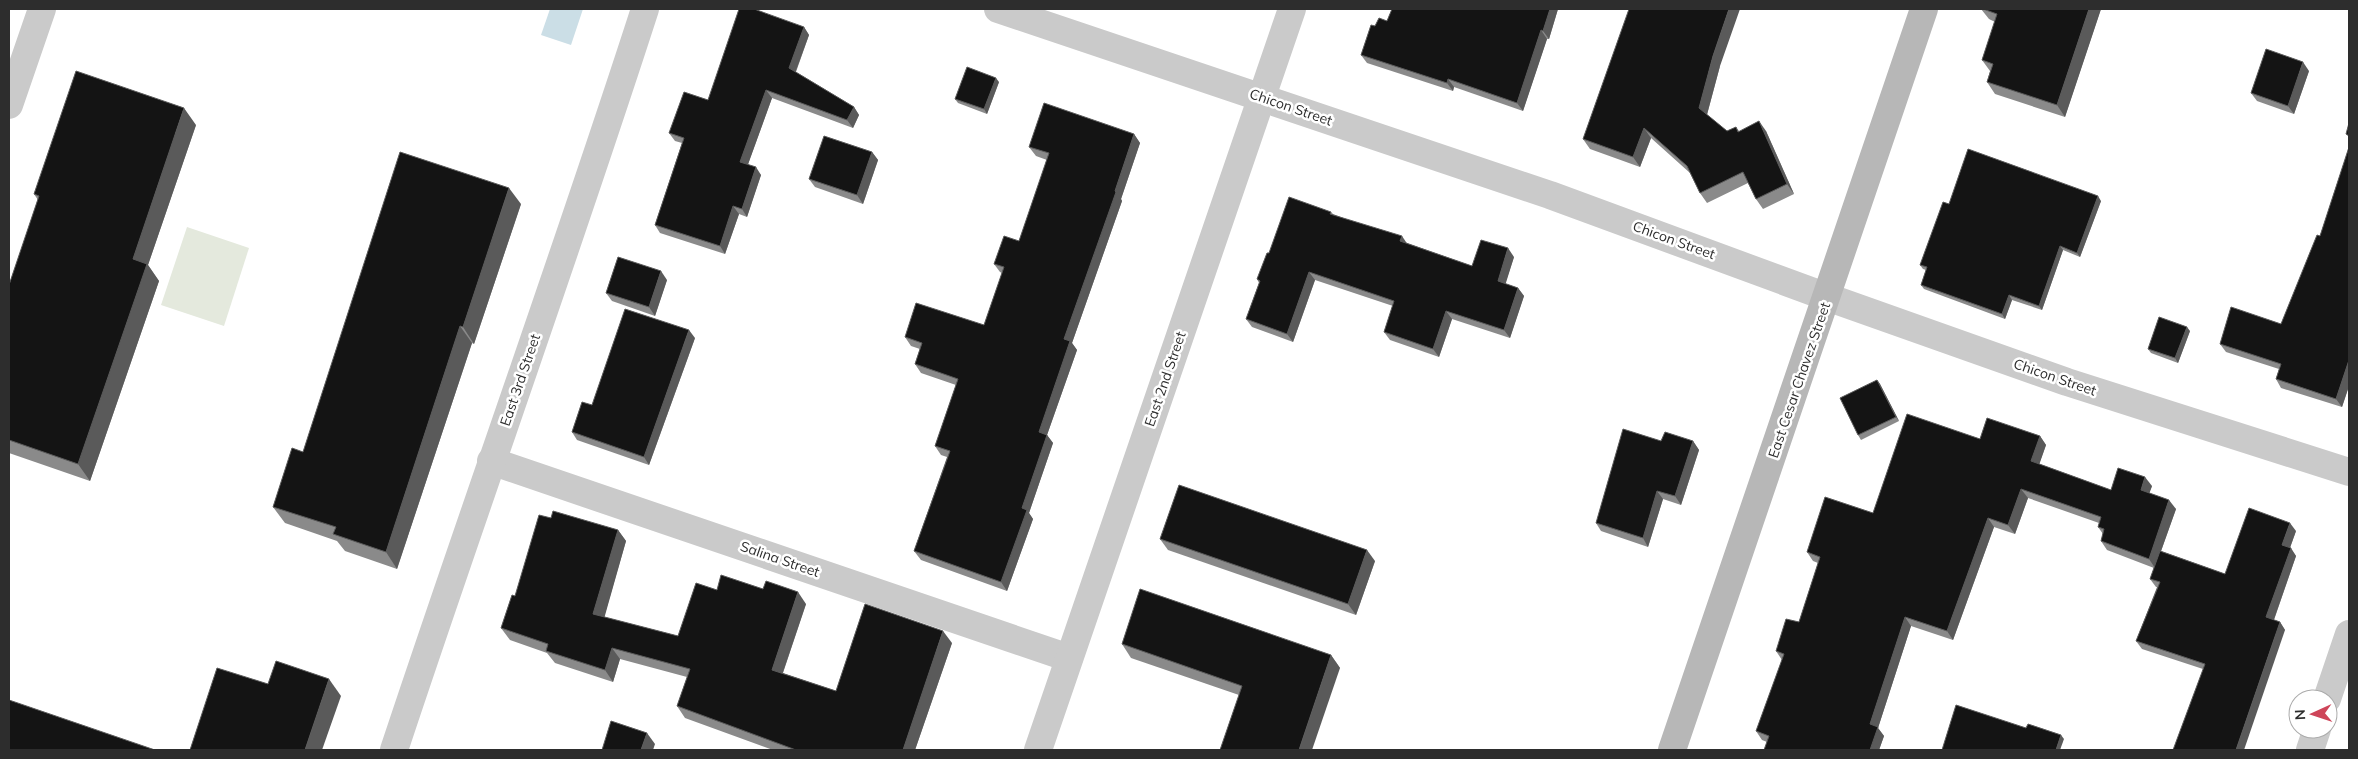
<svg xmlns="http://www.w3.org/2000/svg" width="2358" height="759" viewBox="0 0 2358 759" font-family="Mulish,sans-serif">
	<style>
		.green { fill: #e4e9dd }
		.water { fill: #cbdee6 }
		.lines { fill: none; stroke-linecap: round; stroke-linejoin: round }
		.minor { stroke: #cacaca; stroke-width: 28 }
		.tertiary { stroke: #cacaca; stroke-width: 28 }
		.secondary { stroke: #b7b7b7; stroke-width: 28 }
		.wall { fill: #8a8a8a }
		.shaded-wall { fill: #5a5a5a }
		.building { fill: #141414; stroke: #5a5a5a }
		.labels { text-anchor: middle; stroke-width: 5; stroke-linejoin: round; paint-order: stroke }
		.street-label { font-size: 14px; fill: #2d2d2d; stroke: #fff }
	</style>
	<rect width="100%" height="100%" fill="#fff"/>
	<polygon class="green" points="187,227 249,248 224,326 161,305"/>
	<polygon class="water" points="550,9 583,9 571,45 541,35"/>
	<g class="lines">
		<g class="minor">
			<polyline points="9,105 42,9"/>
			<polyline points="491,461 1069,658"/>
			<polyline points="2327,699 2349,634"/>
			<path d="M394 750C476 503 565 257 645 9"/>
			<polyline points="2310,750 2317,729"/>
		</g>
		<g class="tertiary">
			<polyline points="998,9 1550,195 1827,297 2067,382 2349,472"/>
			<polyline points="1038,750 1292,9"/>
		</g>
		<polyline class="secondary" points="1672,750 1924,9"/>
	</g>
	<g class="wall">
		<polygon points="1392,9 1558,9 1549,39 1547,39 1523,111 1454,87 1453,91 1367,63 1361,55 1375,26 1387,21"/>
		<polygon points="1981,9 2101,9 2065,117 1995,94 1987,82 1990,71 1982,60 1995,22 1989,19"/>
		<polygon points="804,27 809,35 796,72 854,107 859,115 853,128 772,98 748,164 761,175 747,217 739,214 725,254 660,233 655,225 682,143 675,141 669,133 708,100"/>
		<polygon points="1720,66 1707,115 1727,131 1736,127 1739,131 1766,131 1794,194 1763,209 1756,199 1748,183 1707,203 1700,193 1690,173 1651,138 1640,167 1590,149 1583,139"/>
		<polygon points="2309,71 2294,114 2257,101 2251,93"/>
		<polygon points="999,82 987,114 958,103 955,99"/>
		<polygon points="196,125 148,265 159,281 90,481 9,453 9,285 38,200 34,194"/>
		<polygon points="1134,134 1140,143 1121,199 1122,201 1072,343 1077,350 1047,435 1053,443 1029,513 1033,519 1007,591 921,560 914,551 947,457 941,455 935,446 956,385 921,373 915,364 920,349 911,346 905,337 984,325 1002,273 1000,272 994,264 1019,241 1047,160 1036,156 1029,147"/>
		<polygon points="2349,147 2349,386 2342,407 2281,388 2276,379 2279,369 2226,352 2220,344 2281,324 2320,236"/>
		<polygon points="872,152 878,160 863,204 815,187 809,179"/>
		<polygon points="2101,201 2080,257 2063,250 2042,310 2012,300 2005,319 1924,289 1921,285 1926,270 1923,269 1920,265 1949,204"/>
		<polygon points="521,204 474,344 472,343 397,569 345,551 337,541 285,523 273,507 303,452"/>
		<polygon points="1331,212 1333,214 1407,243 1472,266 1514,257 1505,284 1518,288 1524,296 1510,338 1452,319 1439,357 1390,340 1384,332 1393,306 1315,280 1293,342 1252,327 1246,319 1259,283 1257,279 1269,253"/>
		<polygon points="667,280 655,316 612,301 606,293"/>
		<polygon points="2190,331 2178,363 2151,353 2148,349"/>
		<polygon points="695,338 649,465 577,440 572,432 592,405"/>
		<polygon points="1877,380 1880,384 1899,421 1861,440 1858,435"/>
		<polygon points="2040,436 2046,445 2039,464 2111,490 2152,486 2149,493 2176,509 2161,551 2225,574 2296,531 2290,548 2296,556 2274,620 2280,622 2285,630 2203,669 2142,649 2136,641 2157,587 2156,587 2150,579 2154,568 2107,550 2101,541 2103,534 2098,527 2099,523 2028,498 2015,534 1994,527 1953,640 1911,626 1878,728 1884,736 1879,750 1764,750 1767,742 1762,740 1756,731 1782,660 1776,651 1799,622 1818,563 1813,561 1807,552 1873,513 1980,439"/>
		<polygon points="1661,441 1693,441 1699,450 1681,505 1663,499 1648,547 1601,531 1596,523"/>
		<polygon points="551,518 618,530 626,541 604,617 678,636 717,590 806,604 783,673 836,691 952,643 915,750 773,750 685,718 677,706 687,677 620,659 613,682 555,663 547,653 510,640 501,628 515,596"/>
		<polygon points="1160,539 1375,561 1356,615 1168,550"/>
		<polygon points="1122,644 1331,655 1340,668 1239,695 1131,658"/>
	</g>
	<g class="shaded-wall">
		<polygon points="1550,9 1558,9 1549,39 1543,31"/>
		<polygon points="1729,9 1740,9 1720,66 1706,118 1699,108 1713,56"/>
		<polygon points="2089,9 2101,9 2065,117 2057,105"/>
		<polygon points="804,27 809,35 794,76 789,68"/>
		<polygon points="1541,30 1547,39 1523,111 1517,103"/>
		<polygon points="2303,62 2309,71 2294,114 2288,106"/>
		<polygon points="996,78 999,82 987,114 984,109"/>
		<polygon points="1448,79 1454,87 1453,91 1447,83"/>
		<polygon points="766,90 772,98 746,170 740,162"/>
		<polygon points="854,107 859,115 853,128 847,120"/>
		<polygon points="184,108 196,125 148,265 159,281 90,481 78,464 133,259"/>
		<polygon points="1759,121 1766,131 1794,194 1787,184"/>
		<polygon points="1644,128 1651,138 1640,167 1633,157"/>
		<polygon points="1134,134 1140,143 1121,199 1122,201 1072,343 1077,350 1047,435 1053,443 1029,513 1033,519 1007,591 1001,582 1022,508 1039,432 1064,339"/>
		<polygon points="872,152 878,160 863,204 857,195"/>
		<polygon points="756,167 761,175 747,217 742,209"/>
		<polygon points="509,188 521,204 474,344 463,327"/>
		<polygon points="2098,196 2101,201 2080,257 2077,253"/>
		<polygon points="733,206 739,214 725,254 720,246"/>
		<polygon points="1402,236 1408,245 1400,241"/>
		<polygon points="2060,246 2063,250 2042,310 2039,306"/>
		<polygon points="1508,248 1514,257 1504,289 1498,281"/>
		<polygon points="661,271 667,280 655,316 649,307"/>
		<polygon points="1309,272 1315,280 1293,342 1287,334"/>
		<polygon points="1518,288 1524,296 1510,338 1504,330"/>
		<polygon points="2009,295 2012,300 2005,319 2002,314"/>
		<polygon points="1446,311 1452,319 1439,357 1433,349"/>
		<polygon points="460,326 472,343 397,569 386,552"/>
		<polygon points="2187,327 2190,331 2178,363 2175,358"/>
		<polygon points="689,330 695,338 649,465 644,457"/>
		<polygon points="2349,360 2349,386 2342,407 2336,399"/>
		<polygon points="1877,380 1880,384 1899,421 1896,417"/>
		<polygon points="2040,436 2046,445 2037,471 2031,461"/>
		<polygon points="1693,441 1699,450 1681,505 1675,496"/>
		<polygon points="2145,477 2152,486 2147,500 2141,490"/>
		<polygon points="2021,489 2028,498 2015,534 2008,525"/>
		<polygon points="1657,491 1663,499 1648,547 1643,538"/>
		<polygon points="2169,500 2176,509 2155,568 2149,559"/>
		<polygon points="1988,518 1994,527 1953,640 1947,631"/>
		<polygon points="2290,523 2296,531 2288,553 2282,545"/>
		<polygon points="618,530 626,541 602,626 593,614"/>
		<polygon points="2291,548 2296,556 2272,625 2266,617"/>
		<polygon points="1367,550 1375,561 1356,615 1348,604"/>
		<polygon points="798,592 806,604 780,681 772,670"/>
		<polygon points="1905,617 1911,626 1878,728 1884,736 1879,750 1870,750 1870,724"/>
		<polygon points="2280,622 2285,630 2244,750 2236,750"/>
		<polygon points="943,631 952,643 915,750 903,750"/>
		<polygon points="612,648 620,659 613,682 605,670"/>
		<polygon points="1331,655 1340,668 1312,750 1299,750"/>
		<polygon points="329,679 341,696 322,750 305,750"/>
		<polygon points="647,733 655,744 653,750 641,750"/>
		<polygon points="2061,735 2064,739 2060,750 2056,750"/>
	</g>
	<g class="building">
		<polygon points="739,9 754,9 804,27 789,68 854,107 847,120 766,90 740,162 756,167 742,209 733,206 720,246 655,225 684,138 669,133 684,92 708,100"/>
		<polygon points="1392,9 1550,9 1543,31 1541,30 1517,103 1448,79 1447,83 1361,55 1371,25 1375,26 1379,18 1387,21"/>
		<polygon points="1629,9 1729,9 1713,56 1699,108 1727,131 1736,127 1738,132 1759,121 1787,184 1756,199 1743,172 1700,193 1687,166 1644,128 1633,157 1583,139"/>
		<polygon points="1983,9 2089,9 2057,105 1987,82 1993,64 1982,60 1997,14"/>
		<polygon points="2266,49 2303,62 2288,106 2251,93"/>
		<polygon points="967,67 996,78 984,109 955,99"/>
		<polygon points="76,71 184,108 133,259 147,264 78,464 9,440 9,285 39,196 34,194"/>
		<polygon points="1044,103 1134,134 1115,191 1116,192 1064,339 1070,341 1039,432 1047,435 1022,508 1027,510 1001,582 914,551 950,451 935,446 958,379 915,364 922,343 905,337 916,303 984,325 1004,267 994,264 1004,236 1019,241 1049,153 1029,147"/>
		<polygon points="2349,123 2349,136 2346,134"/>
		<polygon points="824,136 872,152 857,195 809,179"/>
		<polygon points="2349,147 2349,360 2336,399 2276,379 2281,364 2220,344 2231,307 2281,324 2317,235 2320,236"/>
		<polygon points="1968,149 2098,196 2077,253 2060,246 2039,306 2009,295 2002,314 1921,285 1927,267 1920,265 1943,202 1949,204"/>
		<polygon points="400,152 509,188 463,327 460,326 386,552 333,534 336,527 273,507 292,448 303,452"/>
		<polygon points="1289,197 1331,212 1330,214 1402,236 1400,241 1472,266 1481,240 1508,248 1498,281 1518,288 1504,330 1446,311 1433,349 1384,332 1394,301 1309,272 1287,334 1246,319 1260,281 1257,279 1267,253 1269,253"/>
		<polygon points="618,257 661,271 649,307 606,293"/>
		<polygon points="625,309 689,330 644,457 572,432 582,402 592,405"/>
		<polygon points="2159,317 2187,327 2175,358 2148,349"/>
		<polygon points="1877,380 1896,417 1858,435 1840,398"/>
		<polygon points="1907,414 1980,439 1987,418 2040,436 2031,461 2111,490 2118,468 2145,477 2141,490 2169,500 2149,559 2101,541 2104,529 2098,527 2101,517 2021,489 2008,525 1988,518 1947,631 1905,617 1870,724 1878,727 1870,750 1764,750 1769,736 1756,731 1784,654 1776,651 1786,619 1799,622 1820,557 1807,552 1825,497 1873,513"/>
		<polygon points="1623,429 1661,441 1665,432 1693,441 1675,496 1657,491 1643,538 1596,523"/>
		<polygon points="1179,485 1367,550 1348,604 1160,539"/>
		<polygon points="2249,508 2290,523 2282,545 2291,548 2266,617 2280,622 2236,750 2173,750 2205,664 2136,641 2160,582 2150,579 2160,551 2225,574"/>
		<polygon points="553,511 618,530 593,614 678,636 696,583 717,590 721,575 763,589 766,581 798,592 772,670 836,691 865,604 943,631 903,750 796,750 677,706 690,669 612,648 605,670 546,651 548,644 501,628 512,595 515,596 539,515 551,518"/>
		<polygon points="1140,589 1331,655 1299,750 1300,750 1220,750 1242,686 1122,644"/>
		<polygon points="276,661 329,679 305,750 190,750 217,668 268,684"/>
		<polygon points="9,700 155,750 9,750"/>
		<polygon points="1956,705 2026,728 2028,724 2061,735 2056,750 1942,750"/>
		<polygon points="611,721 647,733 641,750 602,750"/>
	</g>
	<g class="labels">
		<g class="street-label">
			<text transform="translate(1291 107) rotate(19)" y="5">Chicon Street</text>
			<text transform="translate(1674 240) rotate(20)" y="5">Chicon Street</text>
			<text transform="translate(2055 377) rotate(19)" y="5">Chicon Street</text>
			<text transform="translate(1165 379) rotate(-71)" y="5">East 2nd Street</text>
			<text transform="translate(520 380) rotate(-71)" y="5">East 3rd Street</text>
			<text transform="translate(1799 380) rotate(-71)" y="5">East Cesar Chavez Street</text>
			<text transform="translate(780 559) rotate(19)" y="5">Salina Street</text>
		</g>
	</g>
	<rect width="2358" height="759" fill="none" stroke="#2d2d2d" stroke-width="20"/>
	<g transform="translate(2313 714) rotate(267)"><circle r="24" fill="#ffffff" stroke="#ababab"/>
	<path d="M0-4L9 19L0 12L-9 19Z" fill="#ce4559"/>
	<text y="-8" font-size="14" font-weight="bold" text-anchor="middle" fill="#2d2d2d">N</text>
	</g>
</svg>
